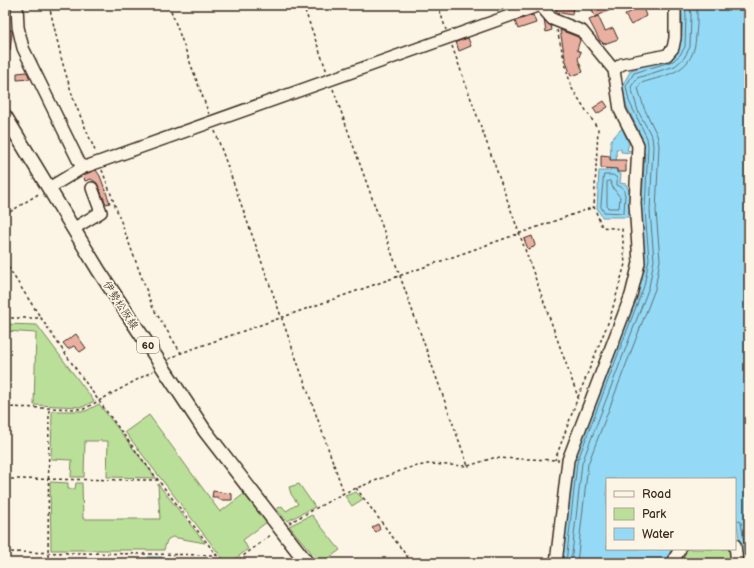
<svg xmlns="http://www.w3.org/2000/svg" width="754" height="568" viewBox="0 0 754 568" font-family="'Balsamiq Sans','Klee One',sans-serif">
	<style>
		.green { fill: #badf99; stroke: #7a845c }
		.water { fill: #94daf6; stroke: #7094a0 }
		.lines { fill: none; stroke-linecap: round; stroke-linejoin: round }
		.shore { stroke: #5f7074; stroke-width: 1 }
		.building { fill: #e9b0a2; stroke: #3b2a1e }
		.minor-casing { stroke: #3b2a1e; stroke-width: 14 }
		.major-casing { stroke: #3b2a1e; stroke-width: 16 }
		.path { stroke: #3b2a1e; stroke-width: 1.5; stroke-dasharray: 3 3; stroke-linecap: butt }
		.minor { stroke: #fcf5e5; stroke-width: 11 }
		.major { stroke: #fcf5e5; stroke-width: 13 }
		.labels { text-anchor: middle; stroke-width: 3.5; stroke-linejoin: round; paint-order: stroke }
		.shield { fill: #fcf5e5; stroke: #75675a; stroke-width: 1 }
		.shield-label { font-size: 10px; font-weight: bold; fill: #3b2a1e }
		.street-label { font-size: 11px; fill: #3b2a1e; stroke: #fcf5e5 }
	</style>
	<rect width="100%" height="100%" fill="#fcf5e5"/>
	<filter id="ink" filterUnits="userSpaceOnUse"><feTurbulence type="fractalNoise" baseFrequency=".025" numOctaves="2"/><feDisplacementMap in="SourceGraphic" scale="8" xChannelSelector="R" yChannelSelector="G"/><feConvolveMatrix kernelMatrix="1 2 1 2 8 2 1 2 1" color-interpolation-filters="sRGB"/></filter>
	<g filter="url(#ink)">
		<g class="green">
			<polygon points="5,324 37,325 94,401 83,407 34,405 36,333 5,331"/>
			<polygon points="99,404 156,478 107,477 108,441 85,441 84,477 71,477 72,460 51,459 52,411 86,411"/>
			<polygon points="149,415 220,512 244,494 267,522 243,540 248,549 230,563 226,563 125,432"/>
			<polygon points="50,482 68,483 68,489 75,489 76,483 82,483 83,519 160,519 158,484 205,543 172,537 167,540 164,550 51,550"/>
			<polygon points="299,484 315,507 287,521 276,509 282,506 286,511 298,504 291,494 289,487"/>
			<polygon points="356,492 363,499 352,506 345,496"/>
			<polygon points="312,515 340,550 322,563 320,563 289,526"/>
			<polygon points="683,549 732,549 733,563 675,563"/>
		</g>
		<g class="water">
			<path d="M681 5H749V563H743L735 512V479H607V549H672L664 563H562L572 463 640 284 645 259 641 212 645 153 641 152 642 148 644 147 643 140 626 105 622 86 631 70 672 57C685 46 683 22 681 5Z"/>
			<polygon points="622,128 629,144 627,150 631,151 632,153 621,152 621,149 616,149 617,173 621,174 620,183 626,184 630,193 629,217 602,217 597,208 599,171 610,171 611,140"/>
			<polygon points="148,557 162,557 162,562 171,563 148,563"/>
		</g>
		<g class="lines">
			<g class="shore">
				<polygon points="604,175 613,175 617,178 617,185 623,188 625,195 624,213 604,212 601,207"/>
				<polygon points="610,181 613,188 620,197 619,208 608,208 607,206 607,182"/>
				<polyline points="735,519 741,522 747,563"/>
				<polyline points="566,563 577,462 644,286 649,259 645,211 648,146 647,138 629,101 626,86 634,73 673,61 680,55 685,47 686,16 685,5"/>
				<polyline points="571,563 582,463 649,287 654,260 650,211 653,146 652,137 638,111 631,87 637,78 675,66 684,58 690,47 691,16 690,5"/>
				<path d="M577 563 588 464 655 289 660 260 656 211 659 145 657 135 644 108 638 88 641 83C670 74 694 72 696 36 697 25 698 16 696 5"/>
			</g>
		</g>
		<g class="building">
			<polygon points="556,5 573,5 572,15 556,12"/>
			<polygon points="590,5 621,5 595,17"/>
			<polygon points="633,5 642,5 646,16 631,25 625,15 634,10"/>
			<polygon points="533,15 536,23 518,29 515,21"/>
			<polygon points="598,16 605,31 613,28 618,39 604,44 601,41 600,41 589,20"/>
			<polygon points="544,20 551,26 552,30 546,32"/>
			<polygon points="7,29 11,30 12,32 10,51 5,51"/>
			<polygon points="560,30 578,37 580,40 577,50 581,52 578,59 583,72 571,76 565,58"/>
			<polygon points="468,38 471,46 459,51 456,42"/>
			<polygon points="27,72 30,79 17,80 17,73"/>
			<polygon points="604,101 608,107 597,114 593,108"/>
			<polygon points="601,155 610,156 610,160 626,160 626,172 617,172 617,169 601,168"/>
			<polygon points="96,170 100,176 110,203 106,204 97,183 91,179 85,181 83,175"/>
			<polygon points="532,236 535,245 534,247 528,249 524,239"/>
			<polygon points="76,334 86,348 80,352 74,346 68,349 63,343"/>
			<polygon points="213,491 232,494 232,500 220,500 218,497 212,497"/>
			<polygon points="378,524 380,529 376,532 372,528"/>
		</g>
		<g class="lines">
			<g class="minor-casing">
				<g id="minor">
					<polyline points="17,5 18,27 23,48 82,168 49,188"/>
					<polyline points="540,5 552,19 582,31 614,70 620,110 638,145 635,203 639,263 631,295 568,460 556,563"/>
					<polyline points="614,70 622,64 667,55 673,48 675,38 675,5"/>
					<polyline points="82,168 540,5"/>
					<polyline points="73,229 101,212 92,188"/>
					<polyline points="735,545 737,563"/>
					<polyline points="672,563 680,549"/>
				</g>
			</g>
			<g class="major-casing">
				<polyline id="major" points="5,116 99,271 205,431 307,563"/>
			</g>
			<g class="path">
				<polyline points="49,5 62,61 74,101 96,153"/>
				<polyline points="169,5 209,114"/>
				<polyline points="303,5 327,72"/>
				<polyline points="438,5 446,30"/>
				<polyline points="557,30 571,87 598,129 594,207 602,227 622,229 625,264 610,318 578,397"/>
				<polyline points="452,46 578,397 555,460"/>
				<polyline points="333,89 468,466"/>
				<polyline points="215,131 344,493"/>
				<polyline points="102,170 153,308 181,353"/>
				<polyline points="5,215 40,193"/>
				<path d="M5 262C70 367 146 466 223 563"/>
				<polyline points="5,318 41,318"/>
				<polyline points="169,359 181,353 594,207"/>
				<polyline points="5,407 84,409 153,371"/>
				<polyline points="5,479 159,480"/>
				<polyline points="356,488 409,559 409,563"/>
				<polyline points="289,523 344,493 408,468 428,464 468,466 493,458 559,460"/>
				<polyline points="5,552 217,555"/>
				<polyline points="48,563 49,408"/>
				<polyline points="234,563 272,534"/>
			</g>
			<use href="#minor" class="minor"/>
			<use href="#major" class="major"/>
		</g>
	</g>
	<g class="labels">
		<rect class="shield" x="137" y="337" width="22" height="16" rx="3"/>
		<g class="shield-label">
			<text x="148" y="349">60</text>
		</g>
		<g class="street-label">
			<text transform="translate(121 305) rotate(57)" y="4">伊勢松阪線</text>
		</g>
	</g>
	<rect width="754" height="568" fill="none" stroke="#fcf5e5" stroke-width="20"/>
	<rect x="10" y="10" width="734" height="548" fill="none" stroke="#3b2a1e" stroke-width="1.5" filter="url(#ink)"/>
	<rect x="606" y="478" width="130" height="72" fill="#fcf5e5" stroke="#afa495"/>
	<rect x="614" y="491" width="20" height="6" fill="#fcf5e5" stroke="#afa495"/>
	<text x="642" y="498" font-size="12" fill="#3b2a1e">Road</text>
	<rect x="614" y="508" width="20" height="12" fill="#badf99" stroke="#afa495"/>
	<text x="642" y="518" font-size="12" fill="#3b2a1e">Park</text>
	<rect x="614" y="528" width="20" height="12" fill="#94daf6" stroke="#afa495"/>
	<text x="642" y="538" font-size="12" fill="#3b2a1e">Water</text>
</svg>
